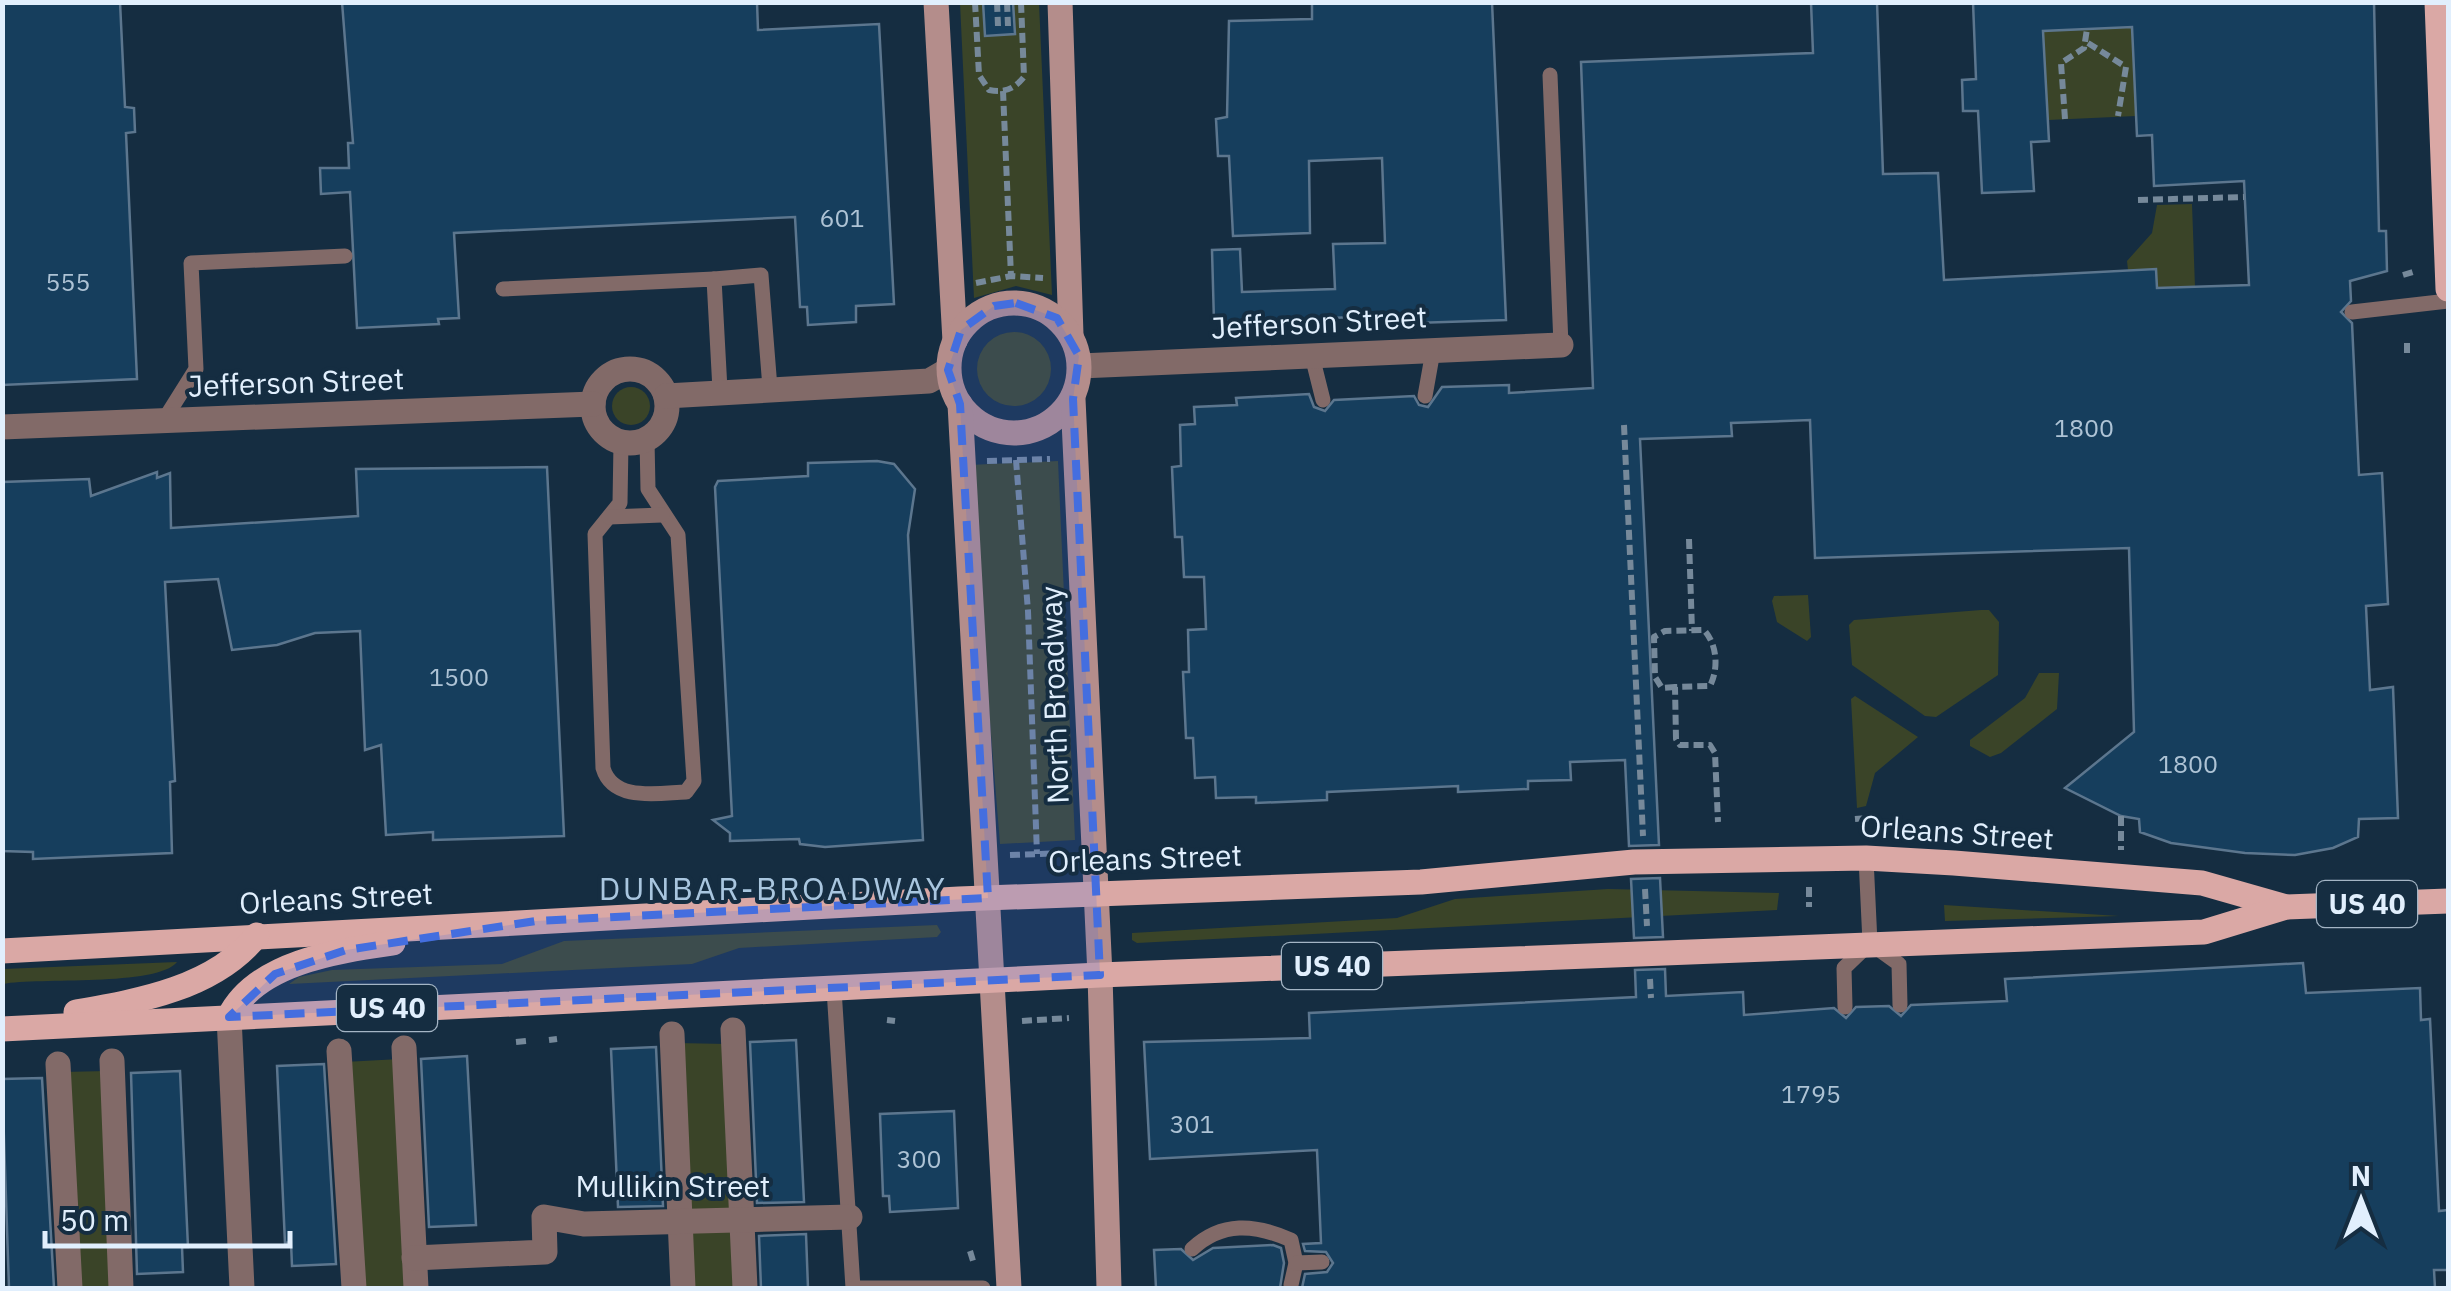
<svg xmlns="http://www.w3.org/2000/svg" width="2451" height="1291" viewBox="0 0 2451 1291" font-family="'IBM Plex Sans',sans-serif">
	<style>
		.green { fill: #3a4428 }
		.building { fill: #163e5d; stroke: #5c768e; stroke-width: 2.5 }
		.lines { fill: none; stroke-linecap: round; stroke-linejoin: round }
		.path { stroke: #76899a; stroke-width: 6; stroke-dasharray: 10 5; stroke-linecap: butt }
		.lane { stroke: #826a68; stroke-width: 15 }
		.street { stroke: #826a68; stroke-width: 25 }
		.secondary { stroke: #b48d8b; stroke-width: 25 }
		.primary { stroke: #daa8a5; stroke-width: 25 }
		.marked { fill: #446edf; fill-opacity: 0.2; stroke: #446edf; stroke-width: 8; stroke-dasharray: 20 12; stroke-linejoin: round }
		.labels { text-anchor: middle; stroke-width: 8; stroke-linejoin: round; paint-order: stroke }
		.number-label { font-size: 25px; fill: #aec3d5 }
		.shield { fill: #152d41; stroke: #a4b5c5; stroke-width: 2.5 }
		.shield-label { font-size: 28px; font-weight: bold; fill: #e1effd }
		.street-label { font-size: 30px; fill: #e1effd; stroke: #152d41 }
		.neighbourhood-label { font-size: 32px; letter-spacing: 2.5px; fill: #a9c6df; stroke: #152d41 }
	</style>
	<rect width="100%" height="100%" fill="#152d41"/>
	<g class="green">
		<polygon points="960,3 1039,3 1052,295 1016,286 974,298"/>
		<polygon points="2132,27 2136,116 2048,120 2043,31"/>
		<polygon points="2192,204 2195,287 2157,288 2156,269 2128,270 2127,261 2152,233 2157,205"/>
		<circle cx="1014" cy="369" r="37"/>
		<circle cx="631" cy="406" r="19"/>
		<polygon points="1058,461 1075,840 1000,844 969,465"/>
		<polygon points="1808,595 1811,637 1807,641 1777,622 1772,601 1774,596"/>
		<polygon points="1981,610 1989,610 1999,622 1998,675 1936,717 1925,716 1852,665 1849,625 1854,620"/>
		<polygon points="2039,673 2059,673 2057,709 2001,753 1990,757 1970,746 1970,740 2025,698"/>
		<polygon points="1855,696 1918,737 1875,773 1866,806 1857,808 1851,699"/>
		<polygon points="1608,889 1779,893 1777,910 1137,943 1132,940 1132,933 1397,918 1455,899"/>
		<polygon points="1944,905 2119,916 1945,921"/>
		<polygon points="937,925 941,932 937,937 739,948 692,964 289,984 299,977 332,970 502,964 564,941"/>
		<path d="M177 962C157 987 38 977 3 984V969Z"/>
		<polygon points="676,1043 727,1044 741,1288 688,1288"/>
		<polygon points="400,1059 411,1288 355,1288 344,1062"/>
		<polygon points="108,1071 117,1288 71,1288 62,1072"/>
	</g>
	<g class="building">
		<polygon points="2,2 120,2 125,107 134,108 135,132 126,133 137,379 2,385"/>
		<polygon points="342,2 757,2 758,30 879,24 894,304 856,306 856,322 808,325 807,307 800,307 795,217 454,233 459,318 438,319 439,324 357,328 350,192 321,194 320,168 349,168 348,143 353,143"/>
		<polygon points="983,2 1013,2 1015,34 985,36"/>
		<polygon points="1312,2 1492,2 1506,320 1415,323 1415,315 1214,322 1212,250 1240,249 1242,292 1335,289 1333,244 1385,243 1382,158 1309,161 1310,233 1233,236 1229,156 1218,156 1216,119 1227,117 1229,21 1312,19"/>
		<polygon points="1811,2 1877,2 1883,174 1938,173 1944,280 2156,269 2157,288 2249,285 2244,181 2154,186 2152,135 2137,136 2132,27 2043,31 2049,141 2031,142 2034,191 1982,193 1978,111 1963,111 1962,80 1976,79 1973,2 2374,2 2379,231 2386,231 2387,271 2350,281 2351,301 2341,312 2352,323 2359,475 2382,473 2388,604 2366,606 2370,690 2393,687 2398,818 2359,819 2358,837 2333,848 2295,855 2245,853 2171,843 2140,832 2139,819 2121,816 2065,788 2134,732 2129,548 1815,558 1810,420 1731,423 1732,436 1640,439 1659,845 1629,846 1625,760 1570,762 1571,780 1528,781 1528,789 1458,792 1458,786 1327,792 1327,800 1256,803 1256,797 1216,798 1215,777 1195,778 1193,738 1186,738 1183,672 1189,672 1188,630 1206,629 1204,577 1184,577 1182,537 1175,537 1172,467 1181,466 1180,425 1195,424 1194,407 1237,405 1236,398 1309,394 1314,407 1325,411 1334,400 1414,396 1419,405 1428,407 1442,387 1509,385 1509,393 1593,388 1581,62 1813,53"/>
		<polygon points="877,461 894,464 915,489 908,535 923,840 825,847 800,844 799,839 730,841 730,833 713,820 732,816 715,487 718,481 808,476 808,463"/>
		<polygon points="547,467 564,836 433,840 433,832 386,835 381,745 365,750 360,631 315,633 277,645 232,650 218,579 165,582 175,781 170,782 172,853 33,859 33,852 2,851 2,482 89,479 91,496 157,472 157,478 170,473 171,528 358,516 356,469"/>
		<polygon points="1660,878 1663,937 1634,938 1631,879"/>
		<polygon points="2303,963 2306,993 2420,988 2421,1020 2430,1019 2439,1211 2448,1210 2448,1270 2434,1270 2435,1288 1302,1288 1305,1274 1327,1272 1333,1263 1326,1252 1305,1251 1303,1244 1321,1243 1317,1150 1150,1159 1144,1042 1310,1038 1309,1013 1636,997 1635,970 1665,969 1666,996 1743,992 1744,1015 1834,1008 1846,1018 1856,1007 1889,1006 1901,1016 1911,1005 2007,1001 2005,979"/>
		<polygon points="796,1040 804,1202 757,1203 750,1042"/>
		<polygon points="656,1047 663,1206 618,1207 611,1049"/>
		<polygon points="467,1056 476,1225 429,1227 421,1059"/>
		<polygon points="324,1064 336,1264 292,1266 291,1242 285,1243 277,1066"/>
		<polygon points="180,1071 188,1247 182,1247 183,1272 137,1274 131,1073"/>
		<polygon points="42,1078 54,1288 9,1288 2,1079"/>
		<polygon points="954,1111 958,1208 890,1212 889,1196 883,1196 880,1114"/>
		<polygon points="806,1234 808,1288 761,1288 759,1236"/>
		<polygon points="1273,1245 1281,1248 1284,1263 1280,1288 1156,1288 1154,1250 1181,1249 1193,1260 1213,1248"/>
	</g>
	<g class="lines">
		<g class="path">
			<path d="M975 2 979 75 989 90C1005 93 1014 89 1024 77L1021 2"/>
			<polyline points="997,2 998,26"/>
			<polyline points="1007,2 1008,26"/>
			<polyline points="2088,43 2126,67 2118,116"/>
			<polyline points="1003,91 1011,276"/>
			<polyline points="2065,119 2061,63 2084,48 2087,29"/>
			<polyline points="2138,200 2244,197"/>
			<polyline points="2403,275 2416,271"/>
			<polyline points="976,283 1011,276 1043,278"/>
			<polyline points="2407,343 2407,356"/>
			<polyline points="1624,425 1643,836"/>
			<polyline points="1016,460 1028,611 1037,854"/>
			<polyline points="987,461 1050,459"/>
			<polyline points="1689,539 1692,631"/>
			<path d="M1675 687 1662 688 1655 677 1654 637 1665 631 1704 630C1717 644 1719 668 1710 686L1675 687 1676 739 1680 745H1710L1715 753 1718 822"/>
			<polyline points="2121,816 2121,850"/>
			<polyline points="1855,819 1867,818"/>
			<polyline points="1010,855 1068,853"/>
			<polyline points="1809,887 1809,907"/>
			<polyline points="1645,889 1647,926"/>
			<polyline points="1650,979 1651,998"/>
			<polyline points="887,1020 895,1021"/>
			<polyline points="1022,1021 1069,1018"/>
			<polyline points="549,1040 557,1039"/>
			<polyline points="516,1042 526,1041"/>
			<polyline points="970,1251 974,1264"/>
		</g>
		<g class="lane">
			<polyline points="1550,75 1561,345"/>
			<polyline points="714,279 761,275 770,388"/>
			<polyline points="503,289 714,279 720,390"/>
			<polyline points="2352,312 2448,301"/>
			<polyline points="1312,356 1323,400"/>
			<polyline points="1425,396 1433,351"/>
			<polyline points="164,420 196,369 191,263 345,256"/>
			<path d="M621 443 620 503 595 534 603 768C613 802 657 793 686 792L694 781 678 535 648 489 647 440"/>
			<polyline points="609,517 662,515"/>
			<polyline points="1874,946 1899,964 1900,1005"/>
			<polyline points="834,989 853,1288"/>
			<polyline points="1845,1007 1844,968 1870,943 1866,858"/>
			<path d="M1192 1249C1222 1221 1255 1224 1291 1240L1296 1263 1291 1285"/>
			<polyline points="1296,1263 1322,1262"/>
			<polyline points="854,1288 983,1288"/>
		</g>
		<g class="street">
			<polyline points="1080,366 1561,345"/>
			<circle cx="630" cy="406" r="37"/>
			<polyline points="666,396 929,381 948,370"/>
			<polyline points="2,427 593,404"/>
			<polyline points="229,1017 242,1288"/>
			<polyline points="733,1030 745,1288"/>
			<polyline points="672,1034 683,1288"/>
			<polyline points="404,1048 416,1288"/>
			<polyline points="339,1051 354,1288"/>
			<polyline points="112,1061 121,1288"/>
			<polyline points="58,1064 70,1288"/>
			<polyline points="414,1258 545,1252 544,1217 584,1224 850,1217"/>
		</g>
		<g class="secondary">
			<polyline points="936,2 955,341"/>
			<polyline points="1060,2 1071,335"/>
			<circle cx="1014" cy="368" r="65"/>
			<polyline points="1073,399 1100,975 1109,1288"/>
			<polyline points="960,404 1009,1288"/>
		</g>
		<g class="primary">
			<polyline points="2437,2 2448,289"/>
			<polyline points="2,951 959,899 1421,882 1634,862 1866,858 1954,863 2202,883 2286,907"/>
			<path d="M76 1012C139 1001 215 988 257 935"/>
			<path d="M229 1017C256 962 338 951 393 943"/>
			<polyline points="2,1029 1100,975 2204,932 2286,907 2448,901"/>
		</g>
	</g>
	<path class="marked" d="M1016 303 1057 318 1079 356 1073 399 1100 975 229 1017 275 974 346 950 536 921 988 898 960 404 948 370 961 330 994 306Z"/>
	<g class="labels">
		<g class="number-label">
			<text x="842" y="227">601</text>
			<text x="68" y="291">555</text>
			<text x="2084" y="437">1800</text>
			<text x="459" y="686">1500</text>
			<text x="2188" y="773">1800</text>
			<text x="1811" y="1103">1795</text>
			<text x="1192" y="1133">301</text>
			<text x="919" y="1168">300</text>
		</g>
		<g class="shield">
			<rect x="2317" y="881" width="100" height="46" rx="8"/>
			<rect x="1282" y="943" width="100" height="46" rx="8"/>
			<rect x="337" y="985" width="100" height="46" rx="8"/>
		</g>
		<g class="shield-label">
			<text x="2367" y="914">US 40</text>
			<text x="1332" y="976">US 40</text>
			<text x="387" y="1018">US 40</text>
		</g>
		<g class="street-label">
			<text transform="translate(1319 323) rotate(-3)" y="10">Jefferson Street</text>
			<text transform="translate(296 383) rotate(-2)" y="10">Jefferson Street</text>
			<text transform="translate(1055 695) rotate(-92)" y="10">North Broadway</text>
			<text transform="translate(1957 833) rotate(4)" y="10">Orleans Street</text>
			<text transform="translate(1145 859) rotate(-2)" y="10">Orleans Street</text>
			<text transform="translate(336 899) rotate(-3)" y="10">Orleans Street</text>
			<text x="673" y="1197">Mullikin Street</text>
		</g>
		<g class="neighbourhood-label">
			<text x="773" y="900">DUNBAR-BROADWAY</text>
		</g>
	</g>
	<rect width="2451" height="1291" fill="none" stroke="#e1effd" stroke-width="10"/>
	<g transform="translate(2361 1201)" stroke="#152d41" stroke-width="8" paint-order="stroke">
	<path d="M0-8L18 38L0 25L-18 38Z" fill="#e1effd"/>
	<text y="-15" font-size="28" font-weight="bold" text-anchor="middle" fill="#e1effd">N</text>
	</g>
	<path d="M45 1231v15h245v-15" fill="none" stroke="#e1effd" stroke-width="5"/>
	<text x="60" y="1231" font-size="30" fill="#e1effd" stroke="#152d41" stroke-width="8" paint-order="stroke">50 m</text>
</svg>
